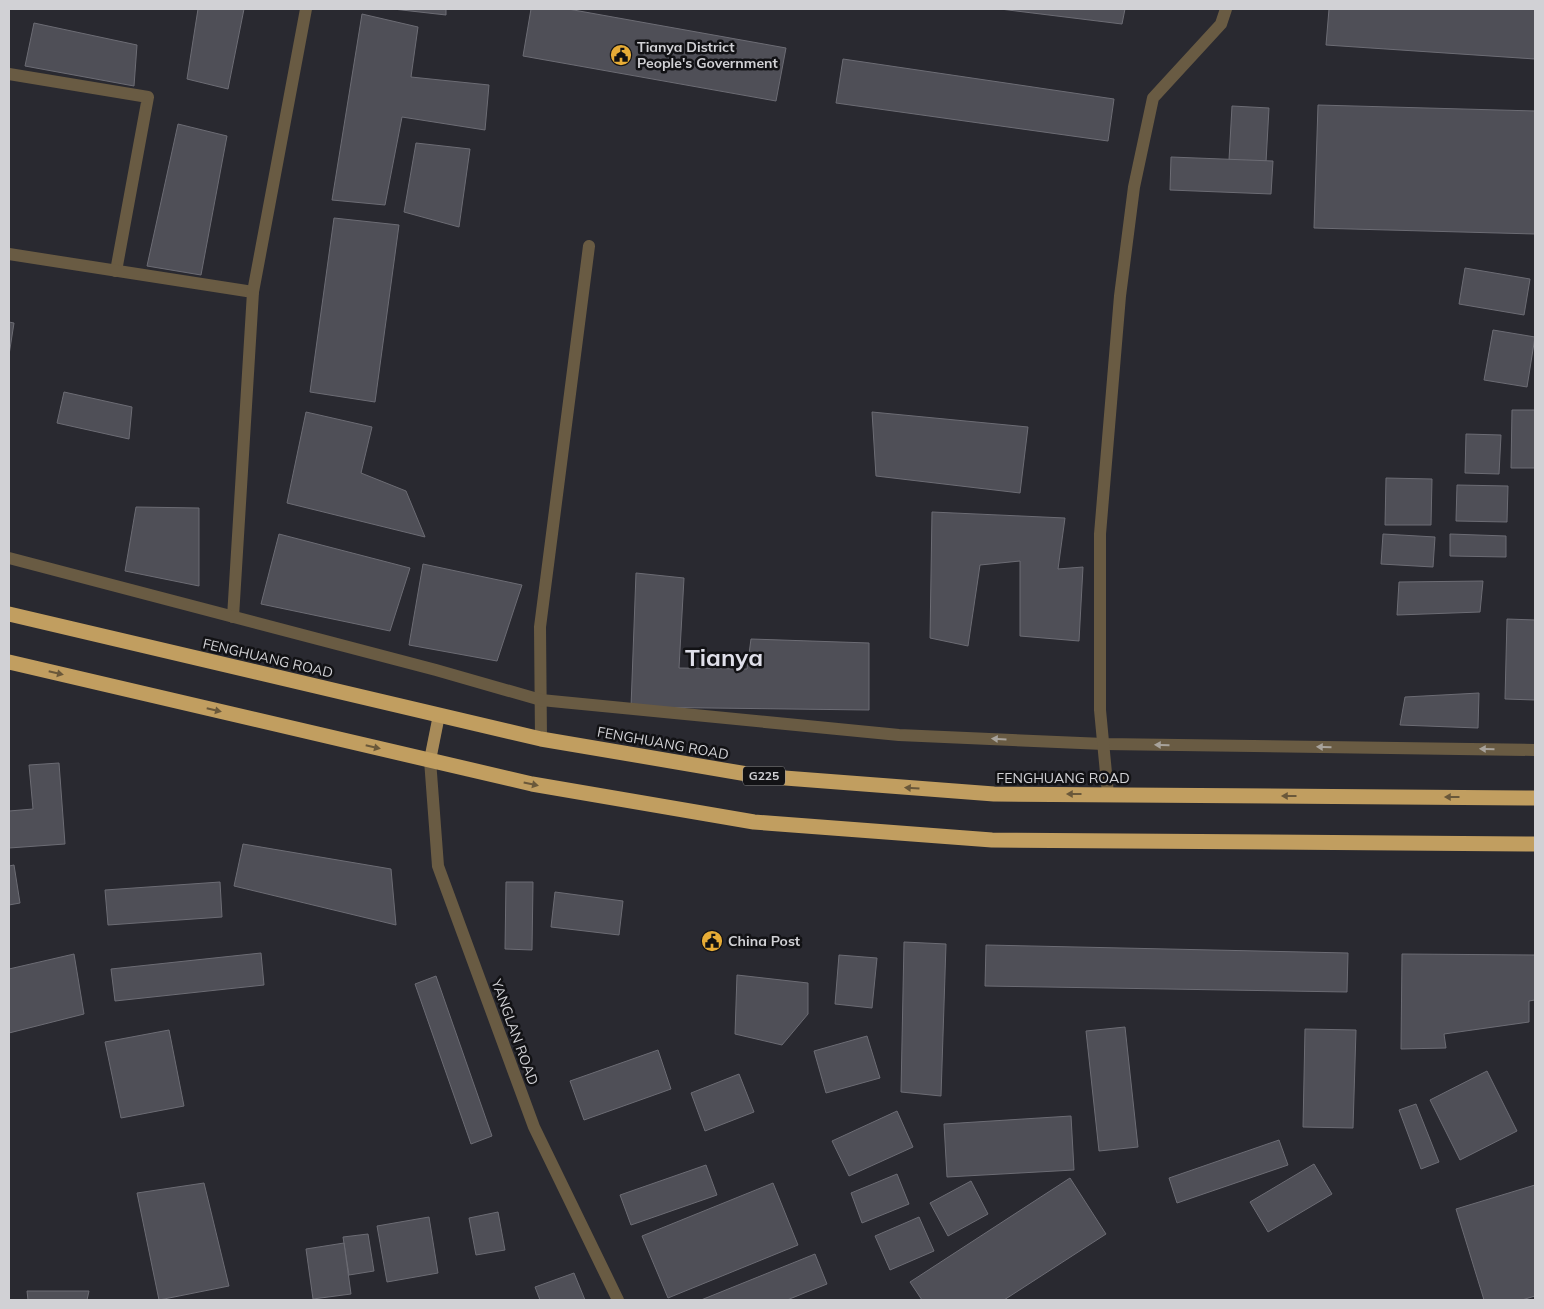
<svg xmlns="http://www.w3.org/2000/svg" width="1544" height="1309" viewBox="0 0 1544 1309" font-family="Mulish,sans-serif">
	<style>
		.building { fill: #4f4f57; stroke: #6c6c74 }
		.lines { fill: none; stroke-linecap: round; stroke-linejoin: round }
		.lane { stroke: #695b43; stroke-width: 12 }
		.street { stroke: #695b43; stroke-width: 12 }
		.primary { stroke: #a88b59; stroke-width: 12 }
		.highway { stroke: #c19e60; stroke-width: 15 }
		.oneway { fill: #6a583a }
		.oneway2 { fill: #a7a29b }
		.labels { text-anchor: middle; stroke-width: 5; stroke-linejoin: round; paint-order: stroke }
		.shield { fill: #121215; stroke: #98989b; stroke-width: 1 }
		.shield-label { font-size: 12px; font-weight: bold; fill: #d1d1d5 }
		.poi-label { font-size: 14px; font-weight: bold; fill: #d1d1d5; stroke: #121215; text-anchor: start }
		.street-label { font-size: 14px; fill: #d1d1d5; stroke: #121215 }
		.town-label { font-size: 24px; font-weight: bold; fill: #dfdfe9; stroke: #121215 }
	</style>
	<rect width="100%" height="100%" fill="#292930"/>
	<g class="building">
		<polygon points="198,9 244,9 228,89 187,79"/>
		<polygon points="393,9 446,9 446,15"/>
		<polygon points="531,9 568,9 786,48 776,101 523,56"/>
		<polygon points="1000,9 1125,9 1122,24"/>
		<polygon points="1329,9 1535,9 1535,59 1326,45"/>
		<polygon points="362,14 418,27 411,77 489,85 485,130 402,117 385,205 332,200"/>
		<polygon points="34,23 137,45 134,86 25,66"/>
		<polygon points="843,59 1114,99 1108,141 836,103"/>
		<polygon points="1318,105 1535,111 1535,234 1314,228"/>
		<polygon points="1232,106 1269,108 1266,162 1229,160"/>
		<polygon points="178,124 227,136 201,275 147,266"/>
		<polygon points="416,143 470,149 459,227 404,212"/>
		<polygon points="1171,157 1273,161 1271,194 1170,190"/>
		<polygon points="334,218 399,225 375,402 310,392"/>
		<polygon points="1465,268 1530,279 1524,315 1459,304"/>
		<polygon points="9,322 14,323 9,355"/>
		<polygon points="1493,330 1535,337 1527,387 1484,380"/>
		<polygon points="64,392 132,407 129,439 57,423"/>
		<polygon points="1512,410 1535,410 1535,468 1511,468"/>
		<polygon points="306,412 372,427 361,473 406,491 425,537 287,503"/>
		<polygon points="872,412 1028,427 1020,493 876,476"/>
		<polygon points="1466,434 1501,435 1499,474 1465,473"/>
		<polygon points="1386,478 1432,479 1431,525 1385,525"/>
		<polygon points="1457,485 1508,486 1507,522 1456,521"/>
		<polygon points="136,507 199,508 199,586 125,571"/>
		<polygon points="932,512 1065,518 1058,569 1083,567 1079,641 1020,636 1020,561 980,565 968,646 930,638"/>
		<polygon points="279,534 410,568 390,631 261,604"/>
		<polygon points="1383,534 1435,537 1433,567 1381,564"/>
		<polygon points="1450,534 1506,536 1506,557 1450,556"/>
		<polygon points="423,564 522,585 497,661 409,645"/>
		<polygon points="636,573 684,578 679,668 747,669 751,639 869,643 869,710 631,707"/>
		<polygon points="1483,581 1480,612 1397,615 1399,582"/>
		<polygon points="1507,619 1535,620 1535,700 1505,699"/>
		<polygon points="1479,693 1478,728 1400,725 1405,697"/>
		<polygon points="59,763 65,844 9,848 9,811 33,809 29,765"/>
		<polygon points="243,844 391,869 396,925 234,886"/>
		<polygon points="14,865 20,903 9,905 9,866"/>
		<polygon points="220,882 222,917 108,925 105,890"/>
		<polygon points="506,882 533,882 532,950 505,949"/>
		<polygon points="555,892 623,901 619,935 551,927"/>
		<polygon points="904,942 946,944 941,1096 901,1092"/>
		<polygon points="986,945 1348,953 1347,992 985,986"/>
		<polygon points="261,953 264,985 115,1001 111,969"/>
		<polygon points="74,954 84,1014 9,1033 9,969"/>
		<polygon points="1402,954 1535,955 1535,1000 1529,1001 1529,1022 1444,1034 1446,1048 1401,1049"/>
		<polygon points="839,955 877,958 872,1008 835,1004"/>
		<polygon points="737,975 808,983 808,1014 782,1045 735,1034"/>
		<polygon points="436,976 492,1136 471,1144 415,984"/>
		<polygon points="1125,1027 1138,1147 1099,1151 1086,1031"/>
		<polygon points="1305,1029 1356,1030 1353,1128 1303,1127"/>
		<polygon points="169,1030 184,1106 121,1118 105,1042"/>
		<polygon points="867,1036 880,1078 826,1093 814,1051"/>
		<polygon points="658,1050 671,1089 584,1120 570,1081"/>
		<polygon points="1487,1071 1517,1131 1460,1160 1430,1100"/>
		<polygon points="739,1074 754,1112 705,1131 691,1093"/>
		<polygon points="1416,1104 1439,1162 1421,1169 1399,1110"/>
		<polygon points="897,1111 913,1147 849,1176 832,1141"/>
		<polygon points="1071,1116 1074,1170 947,1177 944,1124"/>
		<polygon points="1279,1140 1288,1165 1177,1203 1169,1178"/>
		<polygon points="1314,1164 1332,1194 1268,1232 1250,1202"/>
		<polygon points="706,1165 717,1195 631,1225 620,1195"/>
		<polygon points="897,1174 909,1204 862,1223 851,1193"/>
		<polygon points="1070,1178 1106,1234 1004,1300 922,1300 910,1282"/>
		<polygon points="971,1181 988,1214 948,1236 930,1203"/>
		<polygon points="204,1183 229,1286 159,1300 137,1193"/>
		<polygon points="773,1183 798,1245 668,1298 642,1236"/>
		<polygon points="1535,1185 1535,1296 1522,1300 1484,1300 1456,1209"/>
		<polygon points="498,1212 505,1250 476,1255 469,1218"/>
		<polygon points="429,1217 438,1273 387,1282 377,1226"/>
		<polygon points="919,1217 934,1251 890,1270 875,1236"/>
		<polygon points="368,1234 374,1271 349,1275 343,1237"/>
		<polygon points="344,1243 351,1294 313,1299 306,1249"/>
		<polygon points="815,1254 827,1284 787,1300 701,1300"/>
		<polygon points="574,1273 585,1300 540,1300 535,1287"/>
		<polygon points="27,1291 89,1291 87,1300 28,1300"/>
	</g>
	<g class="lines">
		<g class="lane">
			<polyline points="9,74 148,97 116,271"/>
			<polyline points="9,254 253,292"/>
			<polyline points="233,617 253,292 306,9"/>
			<polyline points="541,739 540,627 589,246"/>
		</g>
		<g class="street">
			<polyline points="9,558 436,670 541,700 899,735 1104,744 1535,750"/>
			<polyline points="430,760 438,866 534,1127 618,1300"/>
			<polyline points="1108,794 1100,710 1100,534 1120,296 1134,187 1153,98 1221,24 1226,9"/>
		</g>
		<polyline class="primary" points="430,760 439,715"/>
		<g class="highway">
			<polyline points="9,614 541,739 759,776 994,794 1535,798"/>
			<polyline points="9,662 532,784 754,822 992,840 1535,844"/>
		</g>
	</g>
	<defs><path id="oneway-solid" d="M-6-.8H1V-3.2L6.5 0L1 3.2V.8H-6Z" transform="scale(1.25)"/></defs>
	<g class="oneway">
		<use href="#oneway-solid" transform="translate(56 673) rotate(13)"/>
		<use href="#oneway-solid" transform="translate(214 710) rotate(13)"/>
		<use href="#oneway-solid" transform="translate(373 747) rotate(13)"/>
		<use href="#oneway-solid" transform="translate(531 784) rotate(12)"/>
		<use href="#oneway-solid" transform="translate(912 788) rotate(-176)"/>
		<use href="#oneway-solid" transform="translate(1074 794) rotate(-180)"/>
		<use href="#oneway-solid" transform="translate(1289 796) rotate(-180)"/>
		<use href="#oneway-solid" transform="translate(1452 797) rotate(-180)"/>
	</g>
	<g class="oneway2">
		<use href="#oneway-solid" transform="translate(999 739) rotate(-177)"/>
		<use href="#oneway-solid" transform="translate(1162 745) rotate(-179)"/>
		<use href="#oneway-solid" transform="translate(1324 747) rotate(-179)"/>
		<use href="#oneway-solid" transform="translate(1487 749) rotate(-179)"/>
	</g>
	<defs>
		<g id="civic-disc" transform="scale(1.125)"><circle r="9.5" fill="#e7ac36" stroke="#121215"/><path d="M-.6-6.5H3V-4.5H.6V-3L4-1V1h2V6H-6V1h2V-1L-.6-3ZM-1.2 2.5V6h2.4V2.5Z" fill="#111"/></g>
	</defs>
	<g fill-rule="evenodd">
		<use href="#civic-disc" x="621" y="55"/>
		<use href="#civic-disc" x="712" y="941"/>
	</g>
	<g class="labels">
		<rect class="shield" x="743" y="766.5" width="42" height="19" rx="4"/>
		<g class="shield-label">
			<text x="764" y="780">G225</text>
		</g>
		<g class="poi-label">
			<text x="637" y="52">Tianya District<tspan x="637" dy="16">People's Government</tspan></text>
			<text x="728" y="946">China Post</text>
		</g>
		<g class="street-label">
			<text transform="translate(268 658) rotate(13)" y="5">FENGHUANG ROAD</text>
			<text transform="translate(663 743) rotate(10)" y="5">FENGHUANG ROAD</text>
			<text x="1063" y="783">FENGHUANG ROAD</text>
			<text transform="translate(515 1032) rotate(70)" y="5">YANGLAN ROAD</text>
		</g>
		<g class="town-label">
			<text x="724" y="666">Tianya</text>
		</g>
	</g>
	<rect width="1544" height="1309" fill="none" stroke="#d1d1d5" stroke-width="20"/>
</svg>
